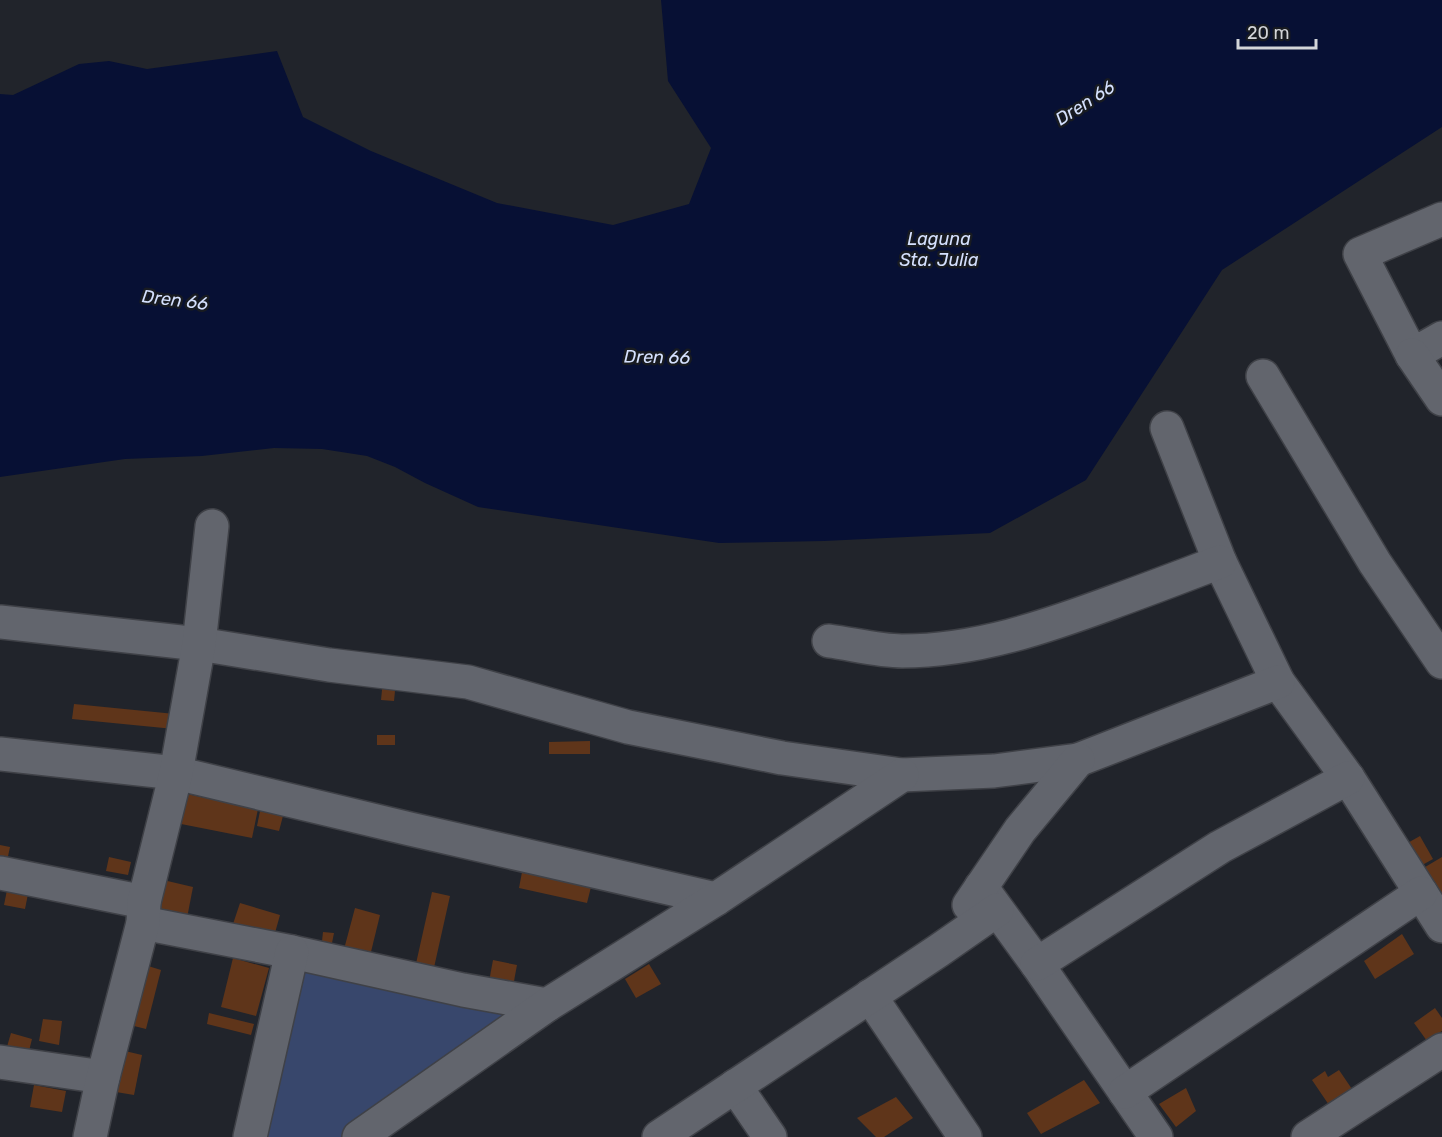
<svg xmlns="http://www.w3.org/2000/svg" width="1442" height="1137" viewBox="0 0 1442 1137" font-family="Rubik,sans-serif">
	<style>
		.green { fill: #38476c }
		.water { fill: #071034 }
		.building { fill: #5f351a }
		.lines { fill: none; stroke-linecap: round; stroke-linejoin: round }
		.minor-casing { stroke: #3f4147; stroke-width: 36 }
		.minor { stroke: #62656d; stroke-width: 33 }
		.labels { text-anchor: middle; stroke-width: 5; stroke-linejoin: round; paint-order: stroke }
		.water-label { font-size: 18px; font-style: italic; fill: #d5e1fe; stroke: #181b21 }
	</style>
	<rect width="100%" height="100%" fill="#21242b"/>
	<polygon class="green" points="298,962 525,1010 341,1137 259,1137"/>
	<polygon class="water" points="661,0 1442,0 1442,127 1222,270 1086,480 990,533 824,541 719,543 478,507 425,483 395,467 367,456 322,449 274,448 202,456 125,459 0,477 0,94 13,95 79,64 109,61 147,69 277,51 303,117 371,151 497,203 613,225 689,204 711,148 668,81"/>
	<g class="building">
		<polygon points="383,680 396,681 394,701 381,700"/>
		<polygon points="74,704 175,714 174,729 72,719"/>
		<rect x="377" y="735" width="18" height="10"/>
		<polygon points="590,741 590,754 549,754 549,742"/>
		<polygon points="182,793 258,809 252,838 176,823"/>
		<polygon points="260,811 283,816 279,831 257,826"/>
		<polygon points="1420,836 1433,859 1417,868 1404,845"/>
		<polygon points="0,845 10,847 7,861 0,859"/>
		<polygon points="109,857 131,862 128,875 106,871"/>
		<polygon points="1442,857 1442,910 1415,873"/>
		<polygon points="522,872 591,887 587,903 519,888"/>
		<polygon points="159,879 193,887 187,918 153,909"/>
		<polygon points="7,890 28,894 25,909 4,905"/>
		<polygon points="432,892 450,896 433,972 415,968"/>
		<polygon points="240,903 280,915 273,940 232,927"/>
		<polygon points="355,908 380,915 369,960 343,953"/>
		<polygon points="323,932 334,933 332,943 322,941"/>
		<polygon points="1402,934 1414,954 1375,979 1364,961"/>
		<polygon points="233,958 269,968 256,1016 221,1007"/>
		<polygon points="493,960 517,965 512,992 488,987"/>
		<polygon points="649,964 661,984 636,998 625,979"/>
		<polygon points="145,965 161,970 146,1029 130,1025"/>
		<polygon points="1435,1008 1442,1018 1442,1031 1427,1041 1414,1023"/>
		<polygon points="209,1013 254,1024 251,1035 207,1024"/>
		<polygon points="43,1019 62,1021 59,1045 39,1041"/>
		<polygon points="11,1033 32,1039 28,1055 6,1050"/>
		<polygon points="125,1051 142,1055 134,1095 116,1092"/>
		<polygon points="1339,1070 1354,1092 1331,1108 1312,1080 1325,1071 1328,1077"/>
		<polygon points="1084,1080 1100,1103 1041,1134 1027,1113"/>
		<polygon points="34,1085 66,1091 62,1112 30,1107"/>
		<polygon points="1186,1088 1196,1111 1176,1127 1159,1104"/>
		<polygon points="896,1097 913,1118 884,1137 876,1137 857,1118"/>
	</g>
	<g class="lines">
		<g class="minor-casing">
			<g id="minor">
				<polyline points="1442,219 1360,254 1412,355 1442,338"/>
				<polyline points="1412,355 1442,399"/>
				<polyline points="1263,376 1375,563 1442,662"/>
				<polyline points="1167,428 1220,562 1278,682 1348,778 1442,926"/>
				<polyline points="0,622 199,644 329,665 468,682 628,727 782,758 902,775 994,771 1078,760 1278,682"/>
				<path d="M829 641C852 644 879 651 902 651 976 651 1045 627 1113 602 1149 589 1185 575 1220 562"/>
				<polyline points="0,754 176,773 410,829 716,899"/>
				<polyline points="0,873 144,902"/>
				<polyline points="981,887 1037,964 1156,1137"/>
				<polyline points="969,905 1020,830 1078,760"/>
				<polyline points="143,923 292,952 463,990 547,1005"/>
				<polyline points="1037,964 1220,847 1348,778"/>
				<polyline points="870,996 965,1137"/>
				<polyline points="0,1062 103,1077"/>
				<polyline points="735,1086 770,1137"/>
				<polyline points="1125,1092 1421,893"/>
				<polyline points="90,1137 103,1077 143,923 144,902 176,773 199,644 212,526"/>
				<polyline points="250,1137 292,952"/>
				<polyline points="359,1137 547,1005 716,899 902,775"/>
				<polyline points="659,1137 938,951 997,910"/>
				<polyline points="1308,1137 1442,1050"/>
			</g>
		</g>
		<use href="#minor" class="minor"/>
	</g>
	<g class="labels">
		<g class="water-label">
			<text transform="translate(1085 103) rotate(-33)" y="6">Dren 66</text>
			<text x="939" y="245">Laguna<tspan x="939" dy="21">Sta. Julia</tspan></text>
			<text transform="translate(175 300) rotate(7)" y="6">Dren 66</text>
			<text transform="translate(657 357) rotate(1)" y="6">Dren 66</text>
		</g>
	</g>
	<path d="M1238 39v9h78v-9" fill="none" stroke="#d3d5d9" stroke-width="3"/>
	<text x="1247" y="39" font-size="18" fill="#d3d5d9" stroke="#181b21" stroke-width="4.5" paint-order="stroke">20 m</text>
</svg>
